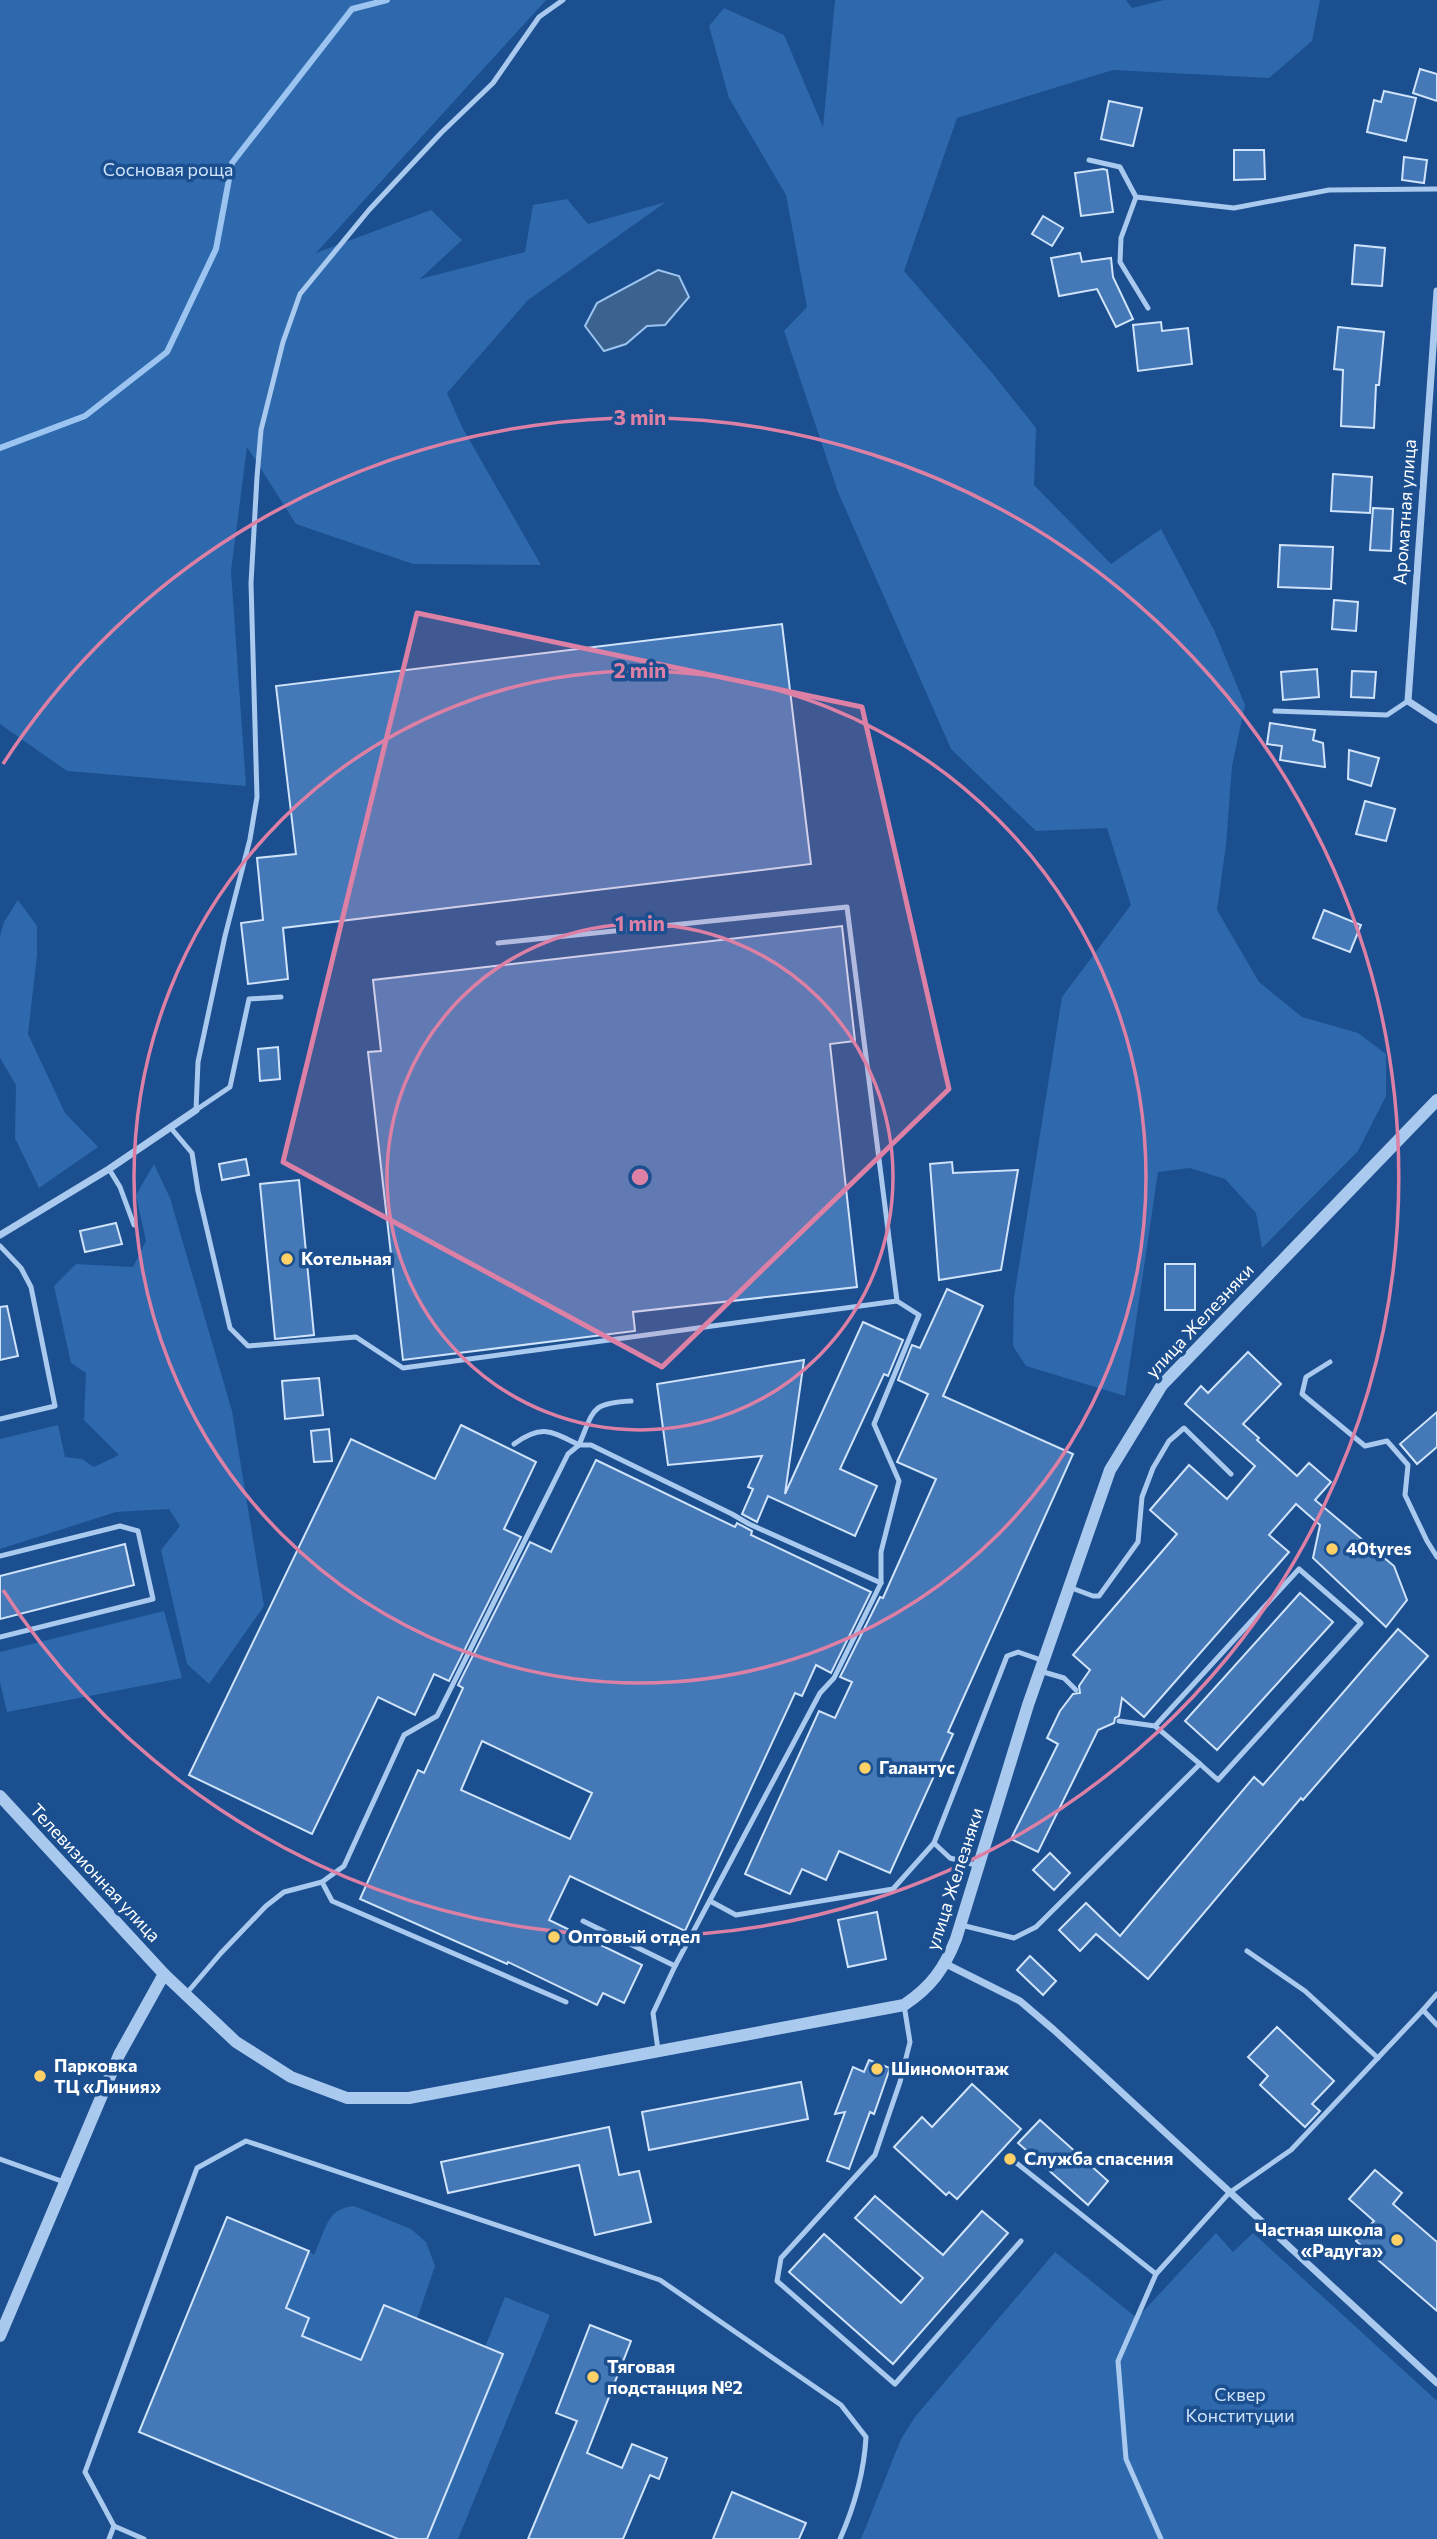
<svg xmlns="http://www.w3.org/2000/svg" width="1437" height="2539" viewBox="0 0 1437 2539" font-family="Commissioner,sans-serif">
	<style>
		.green { fill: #2e69ad }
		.water { fill: #3c6290; stroke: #9cc4f0; stroke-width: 2 }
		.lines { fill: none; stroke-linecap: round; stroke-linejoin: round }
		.stream { stroke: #9cc4f0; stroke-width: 6 }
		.building { fill: #4478b7; stroke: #cfe3fa; stroke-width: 2; fill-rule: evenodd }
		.service { stroke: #a9c9ee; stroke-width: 5 }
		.minor { stroke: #a9c9ee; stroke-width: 7 }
		.tertiary { stroke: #a9c9ee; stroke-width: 12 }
		.marked { fill: #dd80a5; fill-opacity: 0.2; stroke: #dd80a5; stroke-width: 5; stroke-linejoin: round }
		.ring { fill: none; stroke: #dd80a5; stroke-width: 3.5 }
		.poi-dot { fill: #ffd166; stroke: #1b4f8f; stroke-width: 2.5 }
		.labels { text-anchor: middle; stroke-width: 7; stroke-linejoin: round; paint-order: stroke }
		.park-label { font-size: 18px; fill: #cfe3fa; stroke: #1b4f8f }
		.street-label { font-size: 18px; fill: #fff; stroke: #1b4f8f }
		.poi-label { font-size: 18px; font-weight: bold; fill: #fff; stroke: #1b4f8f; text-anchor: start }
		.centre { fill: #dd80a5; stroke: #1b4f8f; stroke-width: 3.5 }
		.ring-label { font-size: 21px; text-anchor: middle; font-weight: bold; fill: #dd80a5; stroke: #1b4f8f; stroke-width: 7; stroke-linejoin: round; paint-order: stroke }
	</style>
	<rect width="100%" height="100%" fill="#1b4f8f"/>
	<g class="green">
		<polygon points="0,0 546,0 316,253 431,210 462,240 420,279 525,252 533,205 567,199 588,224 666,202 528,300 447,393 462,427 541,565 413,564 296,524 247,447 231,571 246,786 67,771 0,724"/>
		<polygon points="835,0 1126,0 1132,8 1164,0 1320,0 1312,41 1269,78 1113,70 957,118 904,271 993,374 1036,428 1034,485 1111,564 1161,529 1214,630 1245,705 1232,766 1226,845 1217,910 1259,982 1302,1017 1358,1033 1386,1054 1386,1096 1358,1151 1262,1248 1256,1213 1225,1179 1190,1168 1158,1172 1125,1396 1026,1366 1013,1346 1014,1297 1062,997 1131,905 1107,828 1036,831 951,749 838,492 784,331 807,307 786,195 729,98 709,26 724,8 784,35 823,127"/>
		<polygon points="18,900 37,926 37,955 28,1034 65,1113 98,1147 39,1188 15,1138 16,1085 0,1058 0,936 4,922"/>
		<polygon points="154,1164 170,1198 232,1411 264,1606 209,1684 187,1664 161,1550 180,1526 169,1509 116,1512 0,1549 0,1439 58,1425 65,1457 82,1459 94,1467 119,1455 84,1420 86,1373 71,1363 54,1286 76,1264 133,1267 146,1241 136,1195"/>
		<polygon points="164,1611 182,1678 7,1712 0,1682 0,1652"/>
		<path d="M354 2206 411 2229 426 2242 435 2266 417 2319 384 2306 361 2360 302 2336 309 2318 286 2308 309 2251 314 2255C325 2232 326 2208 354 2206Z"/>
		<polygon points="1216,2233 1233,2252 1253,2233 1437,2401 1437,2539 861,2539 901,2439 915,2417 1055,2252 1137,2318"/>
		<polygon points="505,2297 550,2315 458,2539 427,2539 503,2355 485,2347"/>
	</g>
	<polygon class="water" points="658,270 679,276 689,297 665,325 647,326 626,344 604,351 585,326 597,303"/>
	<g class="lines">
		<polyline class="stream" points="0,448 85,416 167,352 216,249 232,163 352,9 387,0"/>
	</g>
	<g class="building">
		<polygon points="1420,69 1437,74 1437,101 1413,93"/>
		<polygon points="1384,91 1416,98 1406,141 1367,132 1374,100 1381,102"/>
		<polygon points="1109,101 1142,108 1133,146 1101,139"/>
		<polygon points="1234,150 1264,150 1265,179 1234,180"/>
		<polygon points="1404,157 1427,160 1424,183 1402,180"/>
		<polygon points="1103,169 1107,170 1113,212 1081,216 1075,173"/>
		<polygon points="1043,216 1063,228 1052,246 1032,234"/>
		<polygon points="1355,245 1385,248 1382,286 1352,284"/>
		<polygon points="1080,253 1082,262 1111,258 1113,277 1133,319 1116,327 1097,289 1059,296 1051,258"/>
		<polygon points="1161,322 1162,331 1188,328 1192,364 1138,371 1133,325"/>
		<polygon points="1338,327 1384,332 1379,385 1376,385 1374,428 1341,426 1343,370 1334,369"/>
		<polygon points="1333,474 1372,477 1370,513 1331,511"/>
		<polygon points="1373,508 1393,509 1391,551 1370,550"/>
		<polygon points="1280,545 1333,547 1331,589 1278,587"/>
		<polygon points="1334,600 1358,602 1356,631 1332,629"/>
		<polygon points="782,624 811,864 283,928 288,979 248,984 241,923 263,920 257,858 296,854 276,686"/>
		<polygon points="1317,669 1319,697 1283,700 1281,672"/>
		<polygon points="1352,671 1376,672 1374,698 1351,697"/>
		<polygon points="1270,723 1315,730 1313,740 1323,743 1325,767 1280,760 1282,746 1267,744"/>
		<polygon points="1349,750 1379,758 1371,786 1348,779"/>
		<polygon points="1365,801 1395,809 1386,841 1356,834"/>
		<polygon points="1324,910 1361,925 1350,952 1313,938"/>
		<polygon points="842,926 855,1041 830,1044 857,1287 633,1312 635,1331 403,1360 368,1052 381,1051 373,980"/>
		<polygon points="278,1047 280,1079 260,1081 258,1049"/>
		<polygon points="246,1159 249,1175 222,1180 219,1164"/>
		<polygon points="952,1162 953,1173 1018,1170 1001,1270 939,1280 930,1164"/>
		<polygon points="299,1180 314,1335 275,1339 260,1184"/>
		<polygon points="116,1223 122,1244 85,1252 80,1231"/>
		<rect x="1165" y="1264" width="30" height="46"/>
		<polygon points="947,1289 983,1306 943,1396 1073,1454 948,1732 953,1734 890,1873 839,1851 826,1880 802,1869 790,1894 745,1874 819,1711 835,1718 852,1682 840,1677 880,1597 883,1598 936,1479 897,1462 928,1394 898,1380 912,1345 920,1348"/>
		<polygon points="7,1306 18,1356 0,1360 0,1307"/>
		<polygon points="863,1322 903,1340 888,1376 884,1374 840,1469 877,1486 855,1536 768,1496 757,1522 742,1514 753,1489 748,1487 762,1456 668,1465 657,1384 804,1360 785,1494"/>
		<polygon points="1248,1352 1281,1384 1243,1424 1259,1438 1257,1440 1297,1476 1309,1463 1331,1482 1315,1500 1394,1566 1407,1600 1386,1627 1313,1558 1320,1525 1296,1504 1269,1535 1289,1552 1144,1717 1122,1698 1119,1716 1115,1718 1114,1723 1098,1730 1038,1852 1011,1839 1058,1744 1047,1738 1060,1711 1073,1694 1080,1693 1079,1686 1090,1670 1073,1655 1177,1534 1150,1510 1189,1465 1227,1499 1255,1466 1185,1404 1201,1386 1208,1393"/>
		<polygon points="319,1378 323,1415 285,1419 282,1381"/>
		<polygon points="1437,1412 1437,1447 1417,1464 1400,1444"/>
		<polygon points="461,1425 536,1462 504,1529 521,1537 449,1681 434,1674 415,1715 378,1697 312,1834 189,1775 351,1439 435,1479"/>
		<polygon points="329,1429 332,1461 314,1462 311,1431"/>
		<path d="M596 1460 735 1527 737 1523 752 1531 751 1535 871 1592 831 1673 816 1665 802 1696 795 1693 685 1931 570 1876 549 1920 642 1965 624 2003 603 1993 597 2005 508 1962 507 1964 360 1899 418 1770 424 1773 463 1688 458 1685 530 1542 551 1552ZM482 1741 592 1793 570 1839 461 1790Z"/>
		<polygon points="125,1544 134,1585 0,1619 0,1576"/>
		<polygon points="1300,1593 1333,1622 1217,1750 1185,1721"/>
		<polygon points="1398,1629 1428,1656 1303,1800 1301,1798 1148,1979 1096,1934 1080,1951 1059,1930 1086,1903 1120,1936 1254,1777 1263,1785"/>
		<polygon points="1050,1853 1070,1873 1054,1890 1033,1870"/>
		<polygon points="877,1912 886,1959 848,1967 838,1920"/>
		<polygon points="1030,1956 1056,1981 1043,1995 1017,1970"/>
		<polygon points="1277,2027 1334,2081 1312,2104 1320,2111 1305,2127 1260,2085 1268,2076 1248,2057"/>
		<polygon points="869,2060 890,2068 874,2114 870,2112 849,2169 827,2161 845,2112 835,2114 853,2067 864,2072"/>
		<polygon points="801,2082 808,2119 649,2150 642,2112"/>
		<polygon points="972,2084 1021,2129 957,2199 949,2192 946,2195 894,2147 922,2117 932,2127"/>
		<polygon points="1040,2120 1108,2181 1088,2205 1018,2143"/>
		<polygon points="609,2127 619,2175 639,2171 651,2222 595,2235 579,2165 448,2193 441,2162"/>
		<polygon points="1375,2170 1402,2193 1393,2204 1437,2242 1437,2311 1356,2241 1374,2221 1349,2199"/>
		<polygon points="875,2196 943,2255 982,2211 1008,2233 893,2364 789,2272 824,2234 901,2303 923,2278 855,2218"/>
		<polygon points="227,2217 309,2251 286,2308 309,2318 302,2336 361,2360 384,2305 503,2354 427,2539 398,2539 139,2432"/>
		<polygon points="590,2325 631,2341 587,2453 622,2468 632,2444 667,2458 659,2479 650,2475 623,2539 528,2539 577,2421 556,2413"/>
		<polygon points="732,2492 806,2523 799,2539 713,2539"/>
	</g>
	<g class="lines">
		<g class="service">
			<polyline points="1089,160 1120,167 1136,197 1234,208 1329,190 1437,189"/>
			<polyline points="1136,197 1121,238 1120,262 1148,308"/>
			<polyline points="1275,711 1387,715 1408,701"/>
			<polyline points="281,997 249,999 230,1087 196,1110 198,1062 225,936 250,839 257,797 251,583 257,477 261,430 283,342 300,294 369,210 441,133 493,83 539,17 563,0"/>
			<polyline points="170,1127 192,1153 198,1191 230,1328 248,1346 356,1337 403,1368 897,1301 847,907 498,943"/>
			<polyline points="109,1169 120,1187 134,1225"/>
			<polyline points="0,1246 21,1268 31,1287 55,1406 0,1419"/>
			<polyline points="1330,1362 1306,1377 1302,1394 1365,1446 1387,1441 1408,1465 1405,1495 1427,1541 1437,1557"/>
			<path d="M514 1444C542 1424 551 1431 579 1445 594 1410 590 1403 631 1401"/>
			<polyline points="0,1556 120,1526 138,1531 153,1599 0,1637"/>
			<polyline points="881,1583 881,1552 899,1481 874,1424 919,1315 897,1301"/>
			<polyline points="1069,1587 1093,1596 1099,1596 1138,1542 1142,1497 1153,1468 1169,1441 1184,1428 1231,1474"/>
			<polyline points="1040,1671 1064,1678 1076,1690"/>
			<polyline points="1119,1721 1155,1726 1200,1764"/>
			<polyline points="979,1866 950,1858 934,1843 1007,1656 1018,1652 1044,1661"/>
			<polyline points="322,1882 332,1901 566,2002"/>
			<polyline points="710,1901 736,1915 893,1889 934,1843"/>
			<polyline points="961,1925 1014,1938 1036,1927 1200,1764 1218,1780 1361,1623 1299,1569 1155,1726"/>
			<polyline points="1247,1951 1305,1991 1378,2058"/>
			<polyline points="186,1994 221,1953 266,1906 284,1892 322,1882 344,1866 404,1735 437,1716 568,1454 579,1445 591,1445 732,1514 749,1524 881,1583 834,1678 820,1693 675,1966 583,1921"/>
			<polyline points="1437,1994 1423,2010 1437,2025"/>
			<polyline points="904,2005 910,2042 900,2082 875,2155 781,2258 777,2281 895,2384 1021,2241"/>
			<polyline points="658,2050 653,2013 675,1966"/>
			<polyline points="0,2159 64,2182"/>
			<polyline points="1014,2161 1156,2274"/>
			<path d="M114 2526 85 2472 197 2168 246 2141 660 2280 841 2405 866 2437C864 2473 855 2505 840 2539"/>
			<polyline points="109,2539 114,2526 144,2539"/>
			<polyline points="1161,2539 1126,2459 1118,2361 1156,2274 1229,2193 1291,2150 1423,2010"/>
		</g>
		<g class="minor">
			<polyline points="1437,291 1408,701 1437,720"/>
			<polyline points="0,1235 109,1169 196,1110"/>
			<polyline points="946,1964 1020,2001 1054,2030 1437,2383"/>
		</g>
		<g class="tertiary">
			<path d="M0 1796 164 1974 236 2042 291 2077 347 2098H409L904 2005C931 1987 944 1969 956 1939L1028 1705 1110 1470 1162 1385 1437 1100"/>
			<polyline points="0,2336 119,2055 164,1974"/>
		</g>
	</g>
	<path class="marked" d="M417 613 862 707 949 1089 662 1367 283 1162Z"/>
	<g class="ring">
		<circle cx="640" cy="1177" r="253"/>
		<circle cx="640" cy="1177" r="506"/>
		<path d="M3 764A759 759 0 1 1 3 1590"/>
	</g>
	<g class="poi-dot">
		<circle cx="287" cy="1259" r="7"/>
		<circle cx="1332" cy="1549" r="7"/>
		<circle cx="865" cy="1768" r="7"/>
		<circle cx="554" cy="1937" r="7"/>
		<circle cx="877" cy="2069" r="7"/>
		<circle cx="40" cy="2076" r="7"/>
		<circle cx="1010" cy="2159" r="7"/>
		<circle cx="1397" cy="2240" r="7"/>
		<circle cx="593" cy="2377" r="7"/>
	</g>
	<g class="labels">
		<g class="park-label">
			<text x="168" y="176">Сосновая роща</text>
			<text x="1240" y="2401">Сквер<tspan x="1240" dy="21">Конституции</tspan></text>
		</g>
		<g class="street-label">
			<text transform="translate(1405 512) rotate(-86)" y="6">Ароматная улица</text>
			<text transform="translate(1200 1321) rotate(-47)" y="6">улица Железняки</text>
			<text transform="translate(95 1873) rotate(47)" y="6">Телевизионная улица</text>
			<text transform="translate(955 1879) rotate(-72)" y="6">улица Железняки</text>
		</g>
		<g class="poi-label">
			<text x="301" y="1265">Котельная</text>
			<text x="1346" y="1555">40tyres</text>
			<text x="879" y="1774">Галантус</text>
			<text x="568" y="1943">Оптовый отдел</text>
			<text x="54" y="2072">Парковка<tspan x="54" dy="21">ТЦ «Линия»</tspan></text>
			<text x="891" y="2075">Шиномонтаж</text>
			<text x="1024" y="2165">Служба спасения</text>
			<text x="1383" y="2236" text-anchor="end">Частная школа<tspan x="1383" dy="21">«Радуга»</tspan></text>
			<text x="607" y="2373">Тяговая<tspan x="607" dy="21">подстанция №2</tspan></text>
		</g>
	</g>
	<circle cx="640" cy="1177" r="10" class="centre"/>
	<g class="ring-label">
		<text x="640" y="425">3 min</text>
		<text x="640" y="678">2 min</text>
		<text x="640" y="931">1 min</text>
	</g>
</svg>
